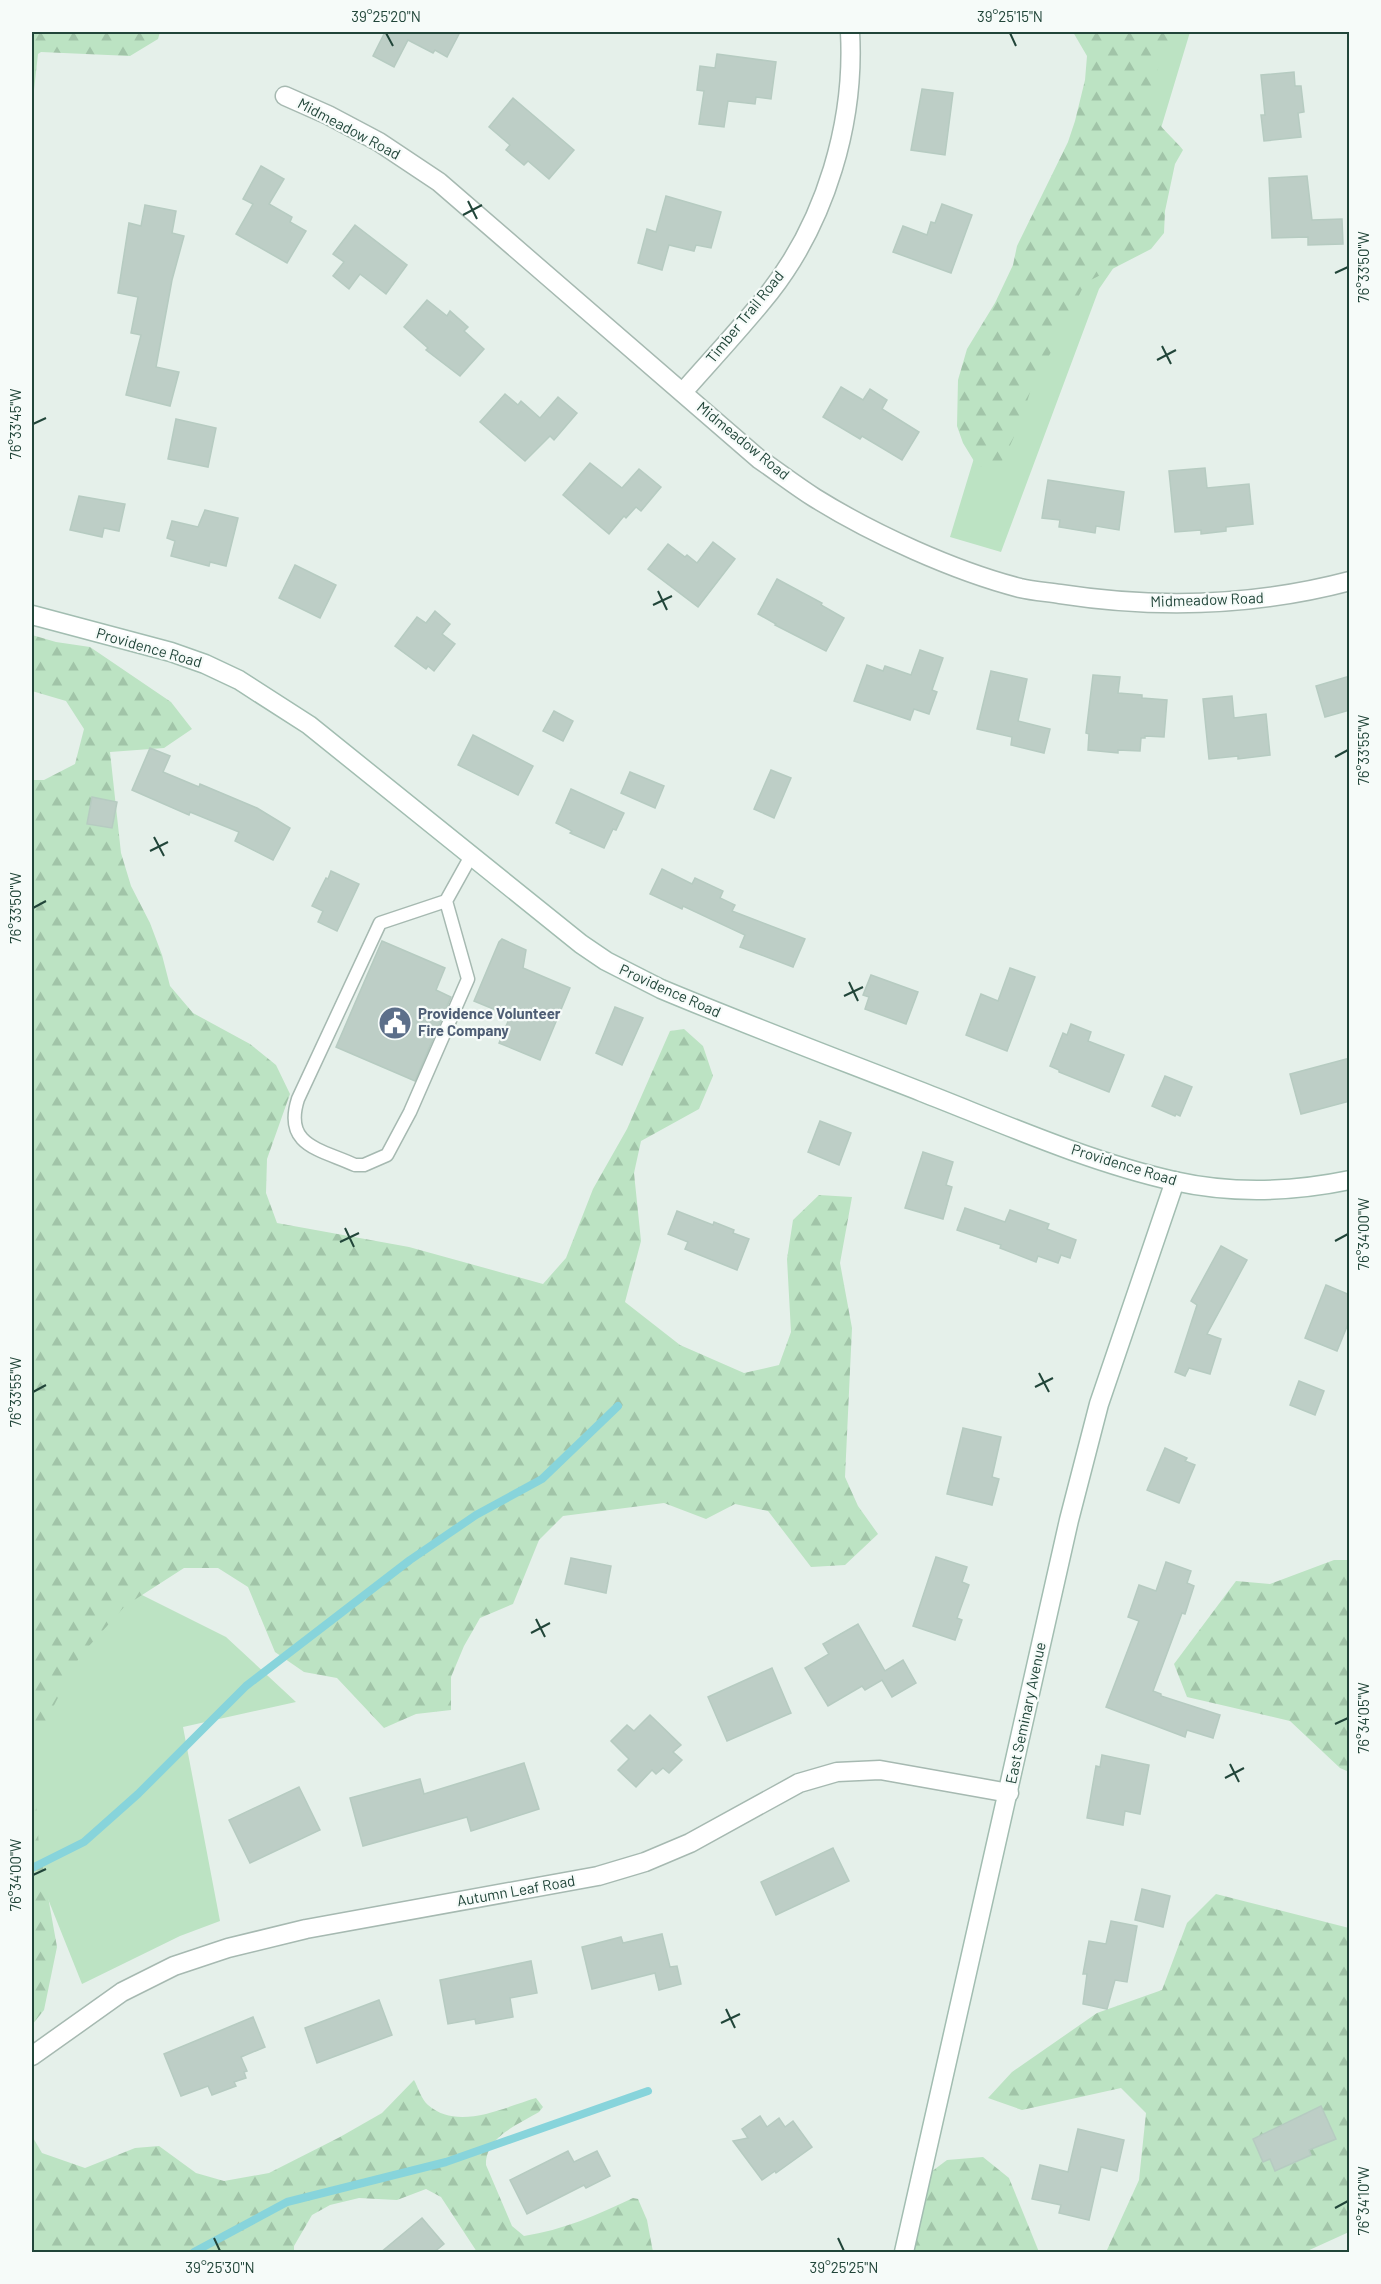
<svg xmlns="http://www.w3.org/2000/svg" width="1381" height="2284" viewBox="0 0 1381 2284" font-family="Barlow,sans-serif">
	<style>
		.green { fill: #bce3c3 }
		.forest { fill: url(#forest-firs) }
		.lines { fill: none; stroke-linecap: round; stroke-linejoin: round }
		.stream { stroke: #87d4db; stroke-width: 8 }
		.building { fill: #bdcec6; stroke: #b6cbc1; stroke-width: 1.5 }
		.lane-casing { stroke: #a6b9b1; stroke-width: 15 }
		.street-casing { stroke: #a6b9b1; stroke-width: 21 }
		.secondary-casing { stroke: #a2bdb1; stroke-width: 21 }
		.lane { stroke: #fff; stroke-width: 12 }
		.street { stroke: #fff; stroke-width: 18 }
		.secondary { stroke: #fff; stroke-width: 18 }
		.ticks { fill: none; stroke: #214539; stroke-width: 2 }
		.labels { text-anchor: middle; stroke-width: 4.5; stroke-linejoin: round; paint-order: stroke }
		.street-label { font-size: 15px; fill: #214539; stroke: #f6fbf9 }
		.service-label { font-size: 15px; font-weight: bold; fill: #4e5e75; stroke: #f6fbf9; text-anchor: start }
		.neatline { fill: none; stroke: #214539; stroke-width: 2 }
		.ticks-label { font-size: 15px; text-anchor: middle; fill: #214539 }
	</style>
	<defs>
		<pattern id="forest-firs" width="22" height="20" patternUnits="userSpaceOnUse" patternTransform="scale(1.5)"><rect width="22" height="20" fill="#bce3c3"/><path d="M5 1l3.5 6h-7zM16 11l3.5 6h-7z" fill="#a1c4a8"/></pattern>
	</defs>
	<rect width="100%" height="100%" fill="#e5f0ea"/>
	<g class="green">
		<polygon points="1130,32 1190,32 1123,254 1099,289 1001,552 950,537 1027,284"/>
		<polygon points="106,1577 226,1637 296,1702 183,1727 220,1921 180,1936 82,1984 32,1859 32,1701"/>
	</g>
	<g class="forest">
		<polygon points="32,32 160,32 158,39 130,56 41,52 38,54 32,108"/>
		<path d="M1073 32H1171C1165 59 1139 95 1158 122 1163 130 1177 142 1183 150L1175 164 1165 211 1164 233 1151 249 1085 283 1057 341 1031 389 1021 421 1004 459 998 465 988 468 977 466 963 443 957 426 958 380 967 349 995 303 1013 265 1017 246 1068 142 1075 121 1085 80 1087 56Z"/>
		<polygon points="32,635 56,642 90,647 171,702 192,729 164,748 110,752 121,853 131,886 150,923 162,955 170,986 193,1013 250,1044 276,1065 290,1094 267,1159 266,1193 277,1223 409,1247 543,1284 566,1258 593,1189 627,1129 670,1031 684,1029 703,1046 713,1076 699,1109 641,1141 634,1173 641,1241 625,1302 680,1345 744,1373 779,1365 791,1332 787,1259 793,1220 819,1195 852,1197 840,1263 852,1328 845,1477 858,1506 878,1534 845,1565 811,1567 768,1511 735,1504 706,1519 664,1503 563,1516 539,1540 513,1604 480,1618 464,1646 451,1677 451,1710 416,1714 384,1728 337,1678 304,1672 275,1652 248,1587 218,1568 184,1568 125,1606 80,1656 32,1747 39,1846 57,1947 44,2010 32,2025 32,780 44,780 75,764 84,729 66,701 32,691"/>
		<polygon points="1334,1560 1349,1560 1349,1772 1340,1768 1290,1721 1187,1697 1174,1664 1236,1581 1270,1584"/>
		<polygon points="1216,1894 1349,1928 1349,2232 1305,2252 1103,2252 1107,2250 1139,2180 1146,2113 1121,2088 1022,2110 988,2098 1012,2072 1097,2013 1162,1990 1187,1923"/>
		<path d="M414 2080C418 2087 421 2099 428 2105 458 2131 502 2108 536 2098L543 2107 539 2112C519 2124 485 2137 486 2165L512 2226 524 2236C563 2230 597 2215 633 2198L638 2199 647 2220 653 2252H477L441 2197 426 2189 397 2200 359 2198 330 2205 312 2215 294 2246V2252H32V2136L42 2153 85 2168 135 2148 159 2146 196 2173 224 2181 269 2173 340 2137 382 2113Z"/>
		<polygon points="983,2157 1009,2178 1039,2252 914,2252 913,2216 919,2181 947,2160"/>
	</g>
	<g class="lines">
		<g class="stream">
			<polyline points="32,1868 84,1842 138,1794 246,1686 410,1560 476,1515 542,1479 618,1406"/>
			<polyline points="194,2252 287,2202 446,2162 648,2091"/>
		</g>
	</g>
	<g class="building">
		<polygon points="385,32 460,32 447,57 435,50 433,53 408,40 394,67 373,56"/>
		<polygon points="717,54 776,62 771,99 756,97 755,104 728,101 724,127 699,124 704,91 697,90 700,66 715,68"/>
		<polygon points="1294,72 1295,86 1301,86 1304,112 1298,113 1301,137 1264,141 1261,115 1265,115 1261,75"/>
		<polygon points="922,89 953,93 945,155 911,150"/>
		<polygon points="513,98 574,150 549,179 528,161 524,165 506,150 510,145 489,127"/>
		<polygon points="261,166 284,179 269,204 292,217 290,222 306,231 287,263 236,234 253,204 243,199"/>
		<polygon points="1307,176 1312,220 1342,219 1343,244 1308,245 1308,237 1272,238 1269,178"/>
		<polygon points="666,196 721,212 711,248 696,245 694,251 669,245 662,270 638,263 647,229 656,232"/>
		<polygon points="942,204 972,215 951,273 893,252 903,226 927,235 931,222 935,223"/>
		<polygon points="145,205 176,211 172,233 184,236 172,280 156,367 179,372 170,406 126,395 141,335 131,333 138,297 118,293 129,223 141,226"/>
		<polygon points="355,225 407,265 386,294 360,274 349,289 333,276 344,262 333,254"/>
		<polygon points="427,300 447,316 450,311 468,327 464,331 484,349 460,376 426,350 428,348 404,327"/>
		<polygon points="841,387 863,400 870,389 887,400 882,409 919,432 902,460 862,436 860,439 823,417"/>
		<polygon points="505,394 518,405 521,401 540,418 558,397 577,413 554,440 550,436 525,461 480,422"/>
		<polygon points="176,419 216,428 208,467 168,459"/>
		<polygon points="590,463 622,488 639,469 661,487 641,511 636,507 626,518 624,516 609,534 563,495"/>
		<polygon points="1205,468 1207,488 1249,484 1253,524 1226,527 1226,531 1201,534 1201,530 1175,532 1169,471"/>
		<polygon points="1048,480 1124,492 1119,530 1096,526 1095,533 1059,527 1060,520 1042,518"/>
		<polygon points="79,496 125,504 119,531 104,528 102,537 70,530"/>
		<polygon points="205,510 238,518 226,566 210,562 209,566 171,556 175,541 167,538 172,521 198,527"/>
		<polygon points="713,542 735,559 698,607 648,569 668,544 685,557 687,555 697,563"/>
		<polygon points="295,565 336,585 320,618 279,598"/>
		<polygon points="777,579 822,603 821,605 844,618 826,651 775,625 776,624 758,614"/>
		<polygon points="435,611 450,624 442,634 455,644 434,671 428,666 426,669 395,646 417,617 426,623"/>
		<polygon points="920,650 943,658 932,690 937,692 929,714 914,709 910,720 854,701 867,665 883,671 885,666 911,675"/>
		<polygon points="991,671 1027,679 1018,721 1050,729 1044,753 1011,745 1012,737 977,729"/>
		<polygon points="1093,675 1120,677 1118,693 1142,695 1142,698 1167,700 1164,737 1145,736 1145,738 1141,738 1140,751 1118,750 1118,753 1088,750 1089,734 1086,733"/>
		<polygon points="1350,676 1350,710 1325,717 1316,686"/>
		<polygon points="1232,696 1234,718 1266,714 1270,755 1238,759 1238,756 1209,759 1203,699"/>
		<polygon points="554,711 573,721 563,741 543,731"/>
		<polygon points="473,735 533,766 518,795 458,765"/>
		<polygon points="150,748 170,756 163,772 199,787 200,784 257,808 290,828 273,860 235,841 239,832 190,812 189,815 132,790"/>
		<polygon points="771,770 791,778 774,818 754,809"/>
		<polygon points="630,772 664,786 655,808 621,793"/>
		<polygon points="571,789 624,813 616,830 613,829 604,848 570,833 572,831 556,823"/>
		<polygon points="92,797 117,802 112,828 87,824"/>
		<polygon points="662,869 692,884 695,878 723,891 720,898 735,905 732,911 805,939 793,967 740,947 745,935 683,906 682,909 650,894"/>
		<polygon points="331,871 359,884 337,931 318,922 323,911 312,906 326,878 328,879"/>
		<polygon points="502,939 526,950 523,968 570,988 540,1060 499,1043 509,1019 507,1018 508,1015 474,1001 499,942"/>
		<polygon points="382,941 445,968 436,990 451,997 415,1081 336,1047"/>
		<polygon points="1010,968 1035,977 1007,1051 966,1035 981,994 998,1001"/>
		<polygon points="871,975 918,992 906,1024 865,1009 869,997 863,995"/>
		<polygon points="615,1007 643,1018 622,1065 596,1053"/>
		<polygon points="1071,1024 1091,1032 1088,1041 1124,1055 1109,1092 1059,1072 1059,1070 1050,1066 1063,1033 1067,1035"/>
		<polygon points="1350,1058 1350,1101 1301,1114 1290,1074"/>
		<polygon points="1165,1076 1192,1087 1180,1116 1176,1114 1175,1116 1152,1106"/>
		<polygon points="820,1121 851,1133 839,1165 808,1152"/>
		<polygon points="923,1152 953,1162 946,1185 952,1187 943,1219 905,1208"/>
		<polygon points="965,1208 1005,1222 1010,1210 1049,1224 1047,1229 1076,1240 1070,1258 1061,1255 1058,1263 1038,1256 1036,1262 1000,1248 1001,1245 957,1230"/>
		<polygon points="677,1211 713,1225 714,1222 734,1230 733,1233 749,1239 737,1270 685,1249 688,1242 668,1234"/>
		<polygon points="1221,1246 1247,1260 1207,1334 1221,1339 1210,1374 1189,1368 1185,1376 1175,1372 1197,1305 1191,1301"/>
		<polygon points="1326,1285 1350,1295 1350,1319 1337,1351 1305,1338"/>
		<polygon points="1299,1381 1324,1391 1315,1415 1290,1405"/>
		<polygon points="963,1428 1001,1437 992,1477 999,1479 992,1505 947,1494"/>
		<polygon points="1165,1448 1187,1458 1185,1461 1195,1465 1179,1503 1147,1490"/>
		<polygon points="936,1557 967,1567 962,1582 969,1585 957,1618 962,1620 955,1640 913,1626"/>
		<polygon points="571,1558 611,1566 606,1593 565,1584"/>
		<polygon points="1166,1562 1191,1571 1187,1583 1194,1586 1185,1614 1182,1613 1153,1691 1161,1694 1161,1696 1220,1715 1213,1738 1187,1730 1185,1737 1106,1707 1139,1621 1128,1617 1139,1585 1156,1591"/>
		<polygon points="858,1624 885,1671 903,1660 916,1683 892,1697 882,1680 865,1690 862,1686 828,1706 805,1668 829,1654 823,1644"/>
		<polygon points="772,1668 791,1713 727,1741 708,1697"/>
		<polygon points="650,1715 681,1745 673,1752 682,1760 669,1773 663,1768 656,1774 652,1770 636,1787 618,1770 629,1759 611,1741 627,1725 634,1731"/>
		<polygon points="1102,1755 1149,1765 1140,1814 1125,1811 1123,1825 1087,1818 1096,1766 1100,1767"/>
		<polygon points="524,1763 539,1809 471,1831 467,1817 363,1846 350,1798 420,1779 424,1794"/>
		<polygon points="299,1787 320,1830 250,1863 229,1820"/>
		<polygon points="833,1848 849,1881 776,1915 761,1882"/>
		<polygon points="1142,1889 1170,1896 1163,1927 1135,1920"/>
		<polygon points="1111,1921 1137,1926 1127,1982 1115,1980 1107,2009 1083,2004 1087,1974 1083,1974 1089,1941 1106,1944"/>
		<polygon points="662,1934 670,1967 677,1966 681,1984 659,1990 655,1973 592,1989 582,1947 621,1937 623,1943"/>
		<polygon points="531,1961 537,1993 510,1998 513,2017 476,2024 475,2019 448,2024 440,1980"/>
		<polygon points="379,2000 392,2035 317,2063 305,2028"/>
		<polygon points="253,2017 265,2047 241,2057 247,2071 244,2072 246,2078 234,2082 236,2086 212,2095 208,2086 181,2096 164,2054"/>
		<polygon points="1321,2106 1336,2139 1309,2150 1311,2155 1275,2171 1270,2159 1263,2162 1253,2139"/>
		<polygon points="760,2116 767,2127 779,2118 785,2127 793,2121 812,2147 776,2173 775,2171 762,2180 733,2141 748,2138 742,2129"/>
		<polygon points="1078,2129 1124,2140 1117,2171 1101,2167 1089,2220 1059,2213 1061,2205 1032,2199 1040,2165 1068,2172"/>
		<polygon points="568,2151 574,2162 597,2151 610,2176 586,2188 584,2185 527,2214 510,2180"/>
		<polygon points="422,2218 444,2244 433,2253 380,2253"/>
	</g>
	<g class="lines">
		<g class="lane-casing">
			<path id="lane" d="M446 901 468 979 410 1112 387 1155 364 1165H355C320 1149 283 1146 298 1099L380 923 446 901 471 856"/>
		</g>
		<g class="street-casing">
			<g id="street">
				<path d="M285 96 328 115 379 142 439 182 759 459C778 472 796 486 815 498 873 534 954 571 1020 588 1033 591 1047 592 1060 594 1157 609 1255 606 1350 581"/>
				<path d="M683 392C712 359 743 326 770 292 826 220 855 122 850 32"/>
				<polyline points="32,2056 122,1992 174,1966 228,1948 306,1929 598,1876 645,1862 690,1843 799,1783 837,1772 880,1770 1009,1793"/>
			</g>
		</g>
		<g class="secondary-casing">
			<g id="secondary">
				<path d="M32 615 171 652 205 664 239 680 309 725 581 944 606 961 661 989C747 1025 835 1058 922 1092 1004 1124 1089 1162 1174 1181 1232 1194 1292 1192 1350 1180"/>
				<polyline points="904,2252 1069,1520 1099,1404 1175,1181"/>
			</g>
		</g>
		<use href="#lane" class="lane"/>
		<use href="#street" class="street"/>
		<use href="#secondary" class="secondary"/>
	</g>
	<path class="ticks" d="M386 33 393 46M1010 33 1016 46M468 201 477 219M463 215 482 205M1335 273 1348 267M1162 346 1171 364M1157 360 1176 350M33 424 46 418M658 591 667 610M653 605 672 596M1335 757 1348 750M154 837 164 856M150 851 168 842M33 908 46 901M849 982 858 1001M844 996 863 987M345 1228 354 1247M1335 1241 1348 1234M340 1242 359 1233M1039 1373 1049 1392M1035 1387 1053 1378M33 1392 46 1385M536 1619 545 1637M531 1633 550 1623M1335 1724 1348 1718M1230 1764 1239 1782M1225 1778 1244 1768M33 1875 46 1869M726 2009 735 2028M721 2023 740 2014M1335 2208 1348 2201M214 2238 220 2251M838 2238 844 2251"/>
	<defs>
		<g id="civic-disc" transform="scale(1.725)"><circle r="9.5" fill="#5c6f8a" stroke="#f6fbf9"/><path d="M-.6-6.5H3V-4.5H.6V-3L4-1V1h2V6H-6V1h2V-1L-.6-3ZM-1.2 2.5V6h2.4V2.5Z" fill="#fff"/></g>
	</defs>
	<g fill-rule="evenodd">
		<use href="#civic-disc" x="395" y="1023"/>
	</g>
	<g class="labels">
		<g class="street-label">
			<text transform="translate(349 129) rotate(28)" y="5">Midmeadow Road</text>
			<text transform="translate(745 317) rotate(-51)" y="5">Timber Trail Road</text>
			<text transform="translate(743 441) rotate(39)" y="5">Midmeadow Road</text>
			<text transform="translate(1207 600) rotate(-2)" y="5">Midmeadow Road</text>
			<text transform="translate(149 648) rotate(16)" y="5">Providence Road</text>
			<text transform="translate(670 991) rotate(24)" y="5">Providence Road</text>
			<text transform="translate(1124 1165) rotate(17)" y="5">Providence Road</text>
			<text transform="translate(1026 1713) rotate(-78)" y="5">East Seminary Avenue</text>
			<text transform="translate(516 1891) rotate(-10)" y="5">Autumn Leaf Road</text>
		</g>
		<g class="service-label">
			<text x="418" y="1019">Providence Volunteer<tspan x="418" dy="17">Fire Company</tspan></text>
		</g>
	</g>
	<rect width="1381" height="2284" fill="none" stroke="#f6fbf9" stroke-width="66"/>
	<rect x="33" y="33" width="1315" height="2218" class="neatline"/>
	<g class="ticks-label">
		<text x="386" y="22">39°25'20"N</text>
		<text x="1010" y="22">39°25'15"N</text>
		<text transform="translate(1364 267) rotate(-90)" y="5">76°33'50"W</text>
		<text transform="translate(16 424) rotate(-90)" y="5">76°33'45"W</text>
		<text transform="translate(1364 750) rotate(-90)" y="5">76°33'55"W</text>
		<text transform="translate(16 908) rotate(-90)" y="5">76°33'50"W</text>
		<text transform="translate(1364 1234) rotate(-90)" y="5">76°34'00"W</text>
		<text transform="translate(16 1392) rotate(-90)" y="5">76°33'55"W</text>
		<text transform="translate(1364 1718) rotate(-90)" y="5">76°34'05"W</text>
		<text transform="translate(16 1875) rotate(-90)" y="5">76°34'00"W</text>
		<text transform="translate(1364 2201) rotate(-90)" y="5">76°34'10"W</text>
		<text x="220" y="2273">39°25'30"N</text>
		<text x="844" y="2273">39°25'25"N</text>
	</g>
</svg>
